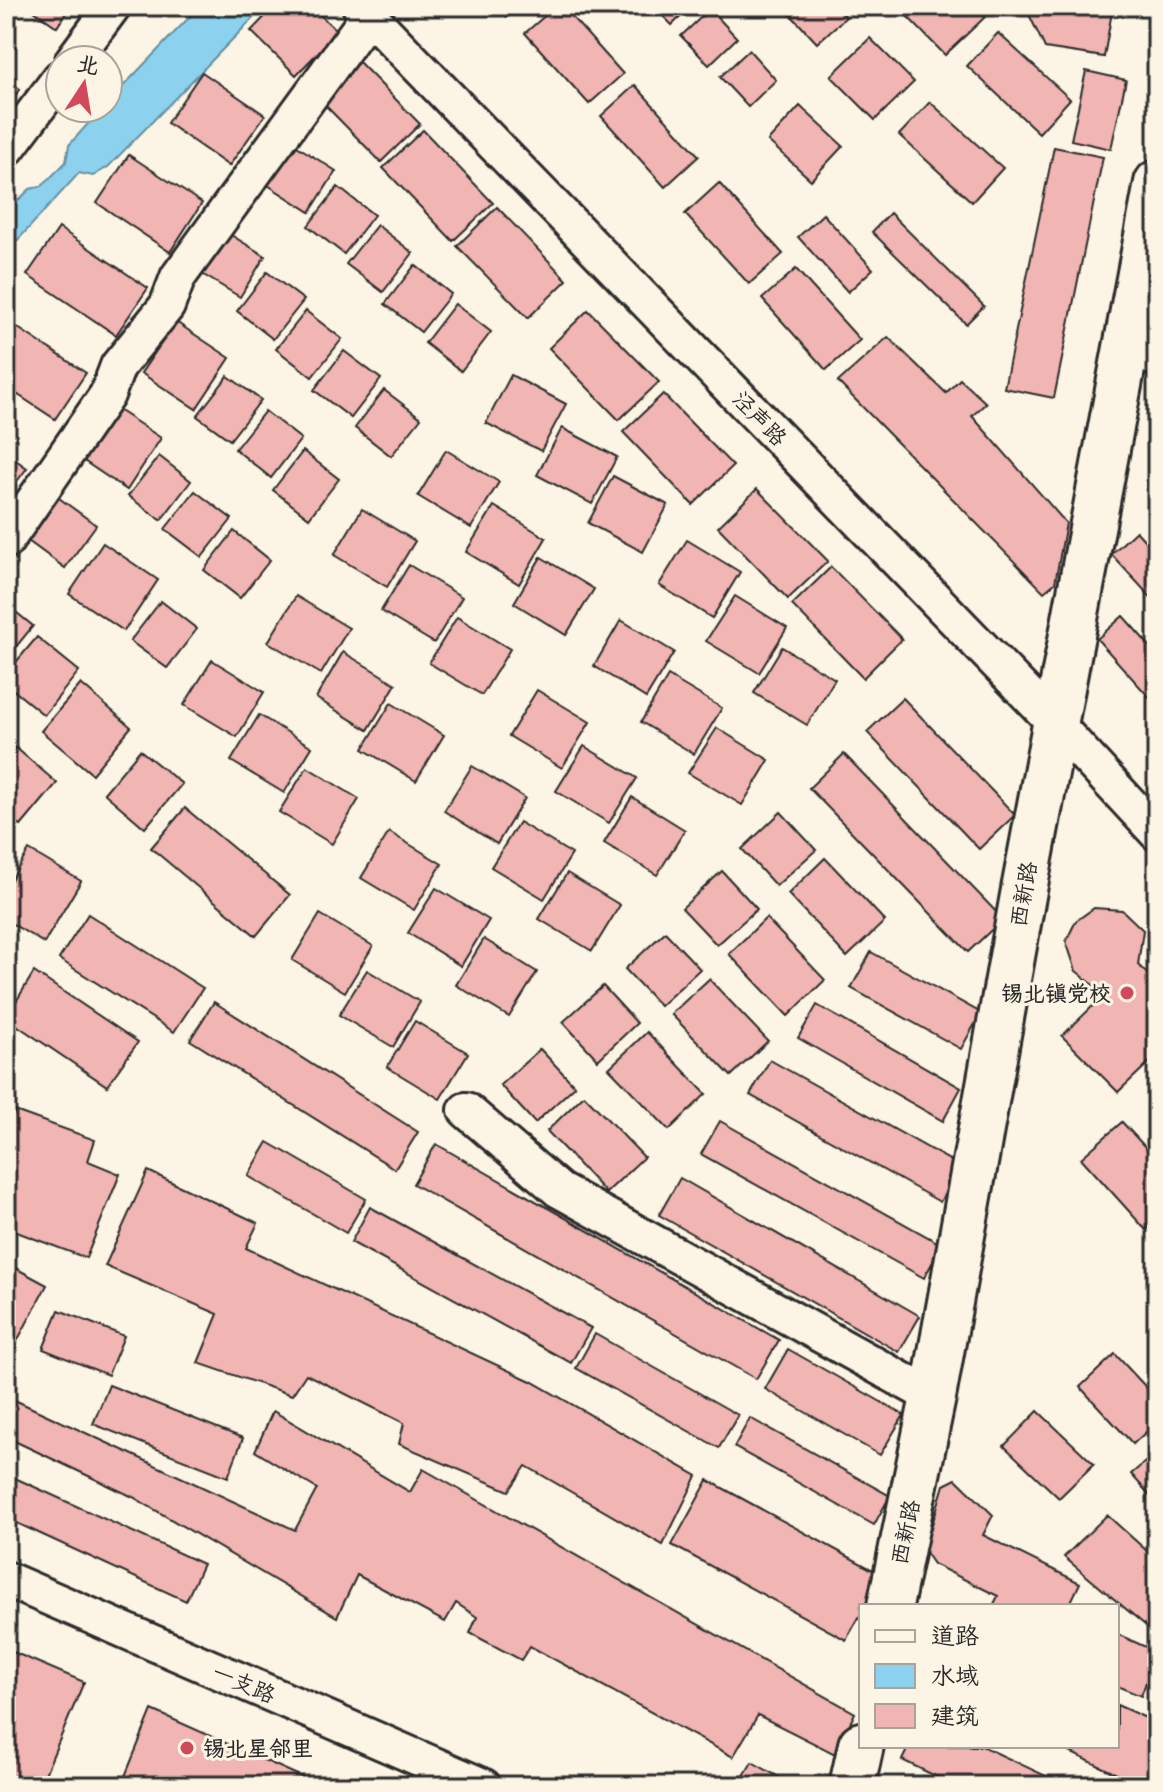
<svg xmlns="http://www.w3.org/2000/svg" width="1163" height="1792" viewBox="0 0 1163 1792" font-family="Kalam,'LXGW WenKai TC',sans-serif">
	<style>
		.water { fill: #8cd2ee; stroke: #658fa0; stroke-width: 2 }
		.building { fill: #f1b5b3; stroke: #2b2b2b; stroke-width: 2 }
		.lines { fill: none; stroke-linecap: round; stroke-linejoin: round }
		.minor-casing { stroke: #2b2b2b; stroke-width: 40 }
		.major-casing { stroke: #2b2b2b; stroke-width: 50 }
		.minor { stroke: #fcf5e5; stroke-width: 34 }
		.major { stroke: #fcf5e5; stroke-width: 44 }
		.poi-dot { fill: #d1495b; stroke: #fcf5e5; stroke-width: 3 }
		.labels { text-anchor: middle; stroke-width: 6; stroke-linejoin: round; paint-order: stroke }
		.street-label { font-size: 22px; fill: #2b2b2b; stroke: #fcf5e5 }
		.poi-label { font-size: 22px; font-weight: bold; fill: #2b2b2b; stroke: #fcf5e5; text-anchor: end }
	</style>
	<rect width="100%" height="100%" fill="#fcf5e5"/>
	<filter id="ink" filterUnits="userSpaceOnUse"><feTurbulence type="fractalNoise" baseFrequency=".0125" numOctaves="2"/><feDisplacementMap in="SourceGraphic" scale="16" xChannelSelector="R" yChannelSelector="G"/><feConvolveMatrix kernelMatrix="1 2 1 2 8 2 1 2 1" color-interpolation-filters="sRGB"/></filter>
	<g filter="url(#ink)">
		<polygon class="water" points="200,6 265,6 108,167 93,176 79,173 6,253 6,212 30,189 42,186 66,162 69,145 102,108 108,108 108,102"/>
		<g class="building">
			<polygon points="27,6 71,6 57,27"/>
			<polygon points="275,6 311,6 338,32 296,75 251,31"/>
			<polygon points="497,6 520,6 507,17"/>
			<polygon points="556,6 562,6 623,74 589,104 525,33"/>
			<polygon points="653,6 692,6 672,25"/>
			<polygon points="799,6 836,6 846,17 817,43 790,14"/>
			<polygon points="907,6 974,6 985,17 945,55 902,11"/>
			<polygon points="1025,6 1113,6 1104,57 1045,48"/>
			<polygon points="710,9 737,38 709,65 681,36"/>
			<polygon points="998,33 1070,99 1039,133 967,66"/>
			<polygon points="870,38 914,82 875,120 831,76"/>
			<polygon points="749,50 776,80 748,107 720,77"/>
			<polygon points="359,62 420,124 381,162 320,100"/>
			<polygon points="1086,71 1126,80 1111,149 1071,140"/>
			<polygon points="202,72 265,115 229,166 167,123"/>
			<polygon points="6,79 20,89 6,108"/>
			<polygon points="635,85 699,156 665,187 601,116"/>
			<polygon points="930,102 1003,168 972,202 899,135"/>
			<polygon points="800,106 843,146 811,180 768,141"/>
			<polygon points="423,130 493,203 453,241 383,168"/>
			<polygon points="289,141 336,171 310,212 263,182"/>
			<polygon points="1054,147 1103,157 1054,398 1004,388"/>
			<polygon points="129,155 202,203 170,252 97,203"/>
			<polygon points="719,183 783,254 749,284 685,214"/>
			<polygon points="338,187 374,215 344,254 308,226"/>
			<polygon points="497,207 567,280 528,318 457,246"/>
			<polygon points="890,213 984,306 966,324 872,232"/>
			<polygon points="823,214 873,269 848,292 798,237"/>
			<polygon points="377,225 413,253 383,292 346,264"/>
			<polygon points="218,227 265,256 240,297 192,268"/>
			<polygon points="59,228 148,288 116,335 27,275"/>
			<polygon points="415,265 451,294 421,332 385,304"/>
			<polygon points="796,269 860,340 826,370 762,299"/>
			<polygon points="267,272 304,300 273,339 237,311"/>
			<polygon points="455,304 491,332 461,371 425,343"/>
			<polygon points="588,310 659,382 619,420 549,348"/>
			<polygon points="306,311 342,339 312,377 276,349"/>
			<polygon points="6,320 86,373 55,419 6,387"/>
			<polygon points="176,322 230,358 196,409 141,373"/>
			<polygon points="888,337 946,393 960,379 986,403 972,416 1066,523 1055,583 1044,592 838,382"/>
			<polygon points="344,351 381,379 351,418 314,390"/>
			<polygon points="511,375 566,404 541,451 486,423"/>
			<polygon points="228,376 261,400 230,440 197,416"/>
			<polygon points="384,390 421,418 391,456 355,428"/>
			<polygon points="663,394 733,466 693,505 623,432"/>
			<polygon points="106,402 161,438 127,490 72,453"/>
			<polygon points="265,411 301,439 271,478 235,449"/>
			<polygon points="562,428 617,457 592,504 537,475"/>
			<polygon points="446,450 499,482 471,528 418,496"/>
			<polygon points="303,451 339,479 309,518 273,490"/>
			<polygon points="6,453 27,468 6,496"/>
			<polygon points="159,456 191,481 161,520 128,496"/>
			<polygon points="613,476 668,505 643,552 588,523"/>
			<polygon points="757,489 828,561 788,599 718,527"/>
			<polygon points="195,491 232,519 202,557 165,529"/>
			<polygon points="59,498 96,525 65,568 28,541"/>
			<polygon points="494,506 546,538 519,584 466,552"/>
			<polygon points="362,509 415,541 387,587 334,555"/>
			<polygon points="234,531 270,560 240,598 204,570"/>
			<polygon points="1136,531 1157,554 1157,604 1111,554"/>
			<polygon points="687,540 740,572 712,618 659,585"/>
			<polygon points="103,543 158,580 124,631 69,594"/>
			<polygon points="541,557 594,589 566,635 514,603"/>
			<polygon points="409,565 462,597 434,643 381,611"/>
			<polygon points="831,567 902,639 863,678 792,605"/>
			<polygon points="296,596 349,628 321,674 268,642"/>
			<polygon points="735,596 787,628 759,673 706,641"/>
			<polygon points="161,601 197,629 167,668 130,641"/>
			<polygon points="6,604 33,626 6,659"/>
			<polygon points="1123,616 1157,654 1157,706 1097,639"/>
			<polygon points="457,617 510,649 482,695 429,663"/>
			<polygon points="621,620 674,652 646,698 594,666"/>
			<polygon points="37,637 79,671 44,715 6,684 6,674"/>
			<polygon points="782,647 835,679 807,725 754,693"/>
			<polygon points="343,652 396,684 368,730 316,698"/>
			<polygon points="212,660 264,692 237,737 184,705"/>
			<polygon points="668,676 722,708 694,754 641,722"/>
			<polygon points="81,684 131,727 92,774 41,731"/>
			<polygon points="537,690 590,722 562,768 509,736"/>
			<polygon points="903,698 1015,815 979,849 867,732"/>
			<polygon points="391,703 444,735 416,781 363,749"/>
			<polygon points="259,715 312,747 284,793 231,761"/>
			<polygon points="717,728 769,760 742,805 688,773"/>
			<polygon points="584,746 637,778 609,823 556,791"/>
			<polygon points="15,747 57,783 21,826 6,814 6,758"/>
			<polygon points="140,750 182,784 145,828 104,793"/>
			<polygon points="844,754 1003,919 968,952 809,788"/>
			<polygon points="472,766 525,798 497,844 444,811"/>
			<polygon points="307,767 359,799 332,844 279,812"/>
			<polygon points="632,797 685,830 657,875 604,843"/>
			<polygon points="185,808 290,895 256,936 151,848"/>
			<polygon points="781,812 816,850 776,886 742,849"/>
			<polygon points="519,822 572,854 544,899 491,867"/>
			<polygon points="389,832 442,864 414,910 361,878"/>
			<polygon points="29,850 81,881 44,943 6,920 6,888"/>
			<polygon points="825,858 885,921 847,957 788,894"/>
			<polygon points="722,871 757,909 717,945 682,908"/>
			<polygon points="567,873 620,905 592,951 539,919"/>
			<polygon points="436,888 489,920 461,966 408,933"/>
			<polygon points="1094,908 1122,910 1143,930 1138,965 1157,983 1157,1055 1118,1092 1062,1036 1099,1000 1096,987 1076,971 1066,941 1076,921"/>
			<polygon points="88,914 203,988 174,1032 59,959"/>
			<polygon points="320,914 373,946 345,992 292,960"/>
			<polygon points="766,918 825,980 788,1016 729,954"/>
			<polygon points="665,932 700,969 660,1006 625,969"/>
			<polygon points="484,939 537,972 509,1017 456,985"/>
			<polygon points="871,952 981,1013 961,1049 851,988"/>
			<polygon points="367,970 420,1002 393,1047 339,1015"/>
			<polygon points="34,972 138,1042 107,1086 6,1018"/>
			<polygon points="709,979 768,1041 731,1076 671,1014"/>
			<polygon points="603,986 637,1023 598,1060 563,1022"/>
			<polygon points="214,1002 418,1132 395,1169 190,1040"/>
			<polygon points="817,1005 961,1088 943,1121 798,1038"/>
			<polygon points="415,1021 468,1053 440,1099 387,1067"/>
			<polygon points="647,1032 706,1094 669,1130 609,1068"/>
			<polygon points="540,1049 575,1086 535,1123 500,1085"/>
			<polygon points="770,1060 960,1166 940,1202 750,1095"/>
			<polygon points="584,1095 644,1157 606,1193 547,1131"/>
			<polygon points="15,1111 95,1140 88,1161 120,1174 86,1258 6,1228 6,1134"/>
			<polygon points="720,1121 942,1245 924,1278 701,1154"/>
			<polygon points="1122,1122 1157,1160 1157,1220 1146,1230 1081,1158"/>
			<polygon points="268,1142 366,1199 346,1233 248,1176"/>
			<polygon points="436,1144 779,1340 756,1379 413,1184"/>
			<polygon points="148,1171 258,1223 246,1248 531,1381 697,1476 663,1545 526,1466 509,1491 399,1444 404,1423 306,1374 292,1395 198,1363 218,1314 105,1266"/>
			<polygon points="680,1178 920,1316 899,1352 659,1215"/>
			<polygon points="370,1207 591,1328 571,1363 351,1242"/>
			<polygon points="6,1263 47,1285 6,1362"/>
			<polygon points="59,1310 124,1336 108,1375 43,1349"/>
			<polygon points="595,1334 738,1415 719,1448 576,1368"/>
			<polygon points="788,1349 904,1415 880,1455 765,1389"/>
			<polygon points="1115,1354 1157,1399 1157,1422 1133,1444 1080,1387"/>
			<polygon points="109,1385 243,1438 228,1477 93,1424"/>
			<polygon points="6,1396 295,1530 317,1489 255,1451 273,1411 410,1492 423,1469 855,1713 835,1754 758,1715 733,1757 530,1646 521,1660 470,1633 477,1617 456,1603 445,1622 357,1575 337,1617 133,1497 6,1437"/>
			<polygon points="1038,1411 1094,1464 1059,1498 1004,1446"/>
			<polygon points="750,1418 890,1496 874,1525 734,1447"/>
			<polygon points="1157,1452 1157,1497 1154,1500 1131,1474"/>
			<polygon points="15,1478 203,1564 186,1601 6,1518 6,1498"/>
			<polygon points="956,1479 993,1515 983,1535 1080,1583 1069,1606 993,1606 998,1596 933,1564 924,1551 944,1485"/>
			<polygon points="708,1480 882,1575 865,1606 861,1606 861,1614 846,1640 672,1545"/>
			<polygon points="1107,1515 1157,1560 1157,1635 1064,1557"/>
			<polygon points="1117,1634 1157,1652 1141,1696 1117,1686"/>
			<polygon points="6,1649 84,1682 40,1786 24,1786 6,1778"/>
			<polygon points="1117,1705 1157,1723 1157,1786 1142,1786 1057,1746 1117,1746"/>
			<polygon points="152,1710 322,1786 121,1786"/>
			<polygon points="909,1746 982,1746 1067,1786 956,1786 902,1760"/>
			<polygon points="752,1762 795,1786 738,1786"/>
		</g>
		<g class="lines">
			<g class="minor-casing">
				<g id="minor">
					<polyline points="360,6 1055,723 1157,833"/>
					<polyline points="73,60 113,6"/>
					<polyline points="6,150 60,78"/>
					<polyline points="1126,347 1157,359"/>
					<polyline points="6,541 107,395 118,366 167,306 178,277 369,15"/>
					<polyline points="466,1110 559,1190 933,1397"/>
					<polyline points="6,1579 483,1786"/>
				</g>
			</g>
			<g class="major-casing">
				<g id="major">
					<polyline points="890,1606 933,1397 1024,890 1157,183"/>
					<polyline points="852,1786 861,1745"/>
				</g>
			</g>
			<use href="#minor" class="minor"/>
			<use href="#major" class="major"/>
		</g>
	</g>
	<g class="poi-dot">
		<circle cx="1127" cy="993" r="8"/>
		<circle cx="187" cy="1748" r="8"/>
	</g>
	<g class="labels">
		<g class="street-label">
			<text transform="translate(760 418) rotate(46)" y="8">泾声路</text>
			<text transform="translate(1023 894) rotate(-80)" y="8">西新路</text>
			<text transform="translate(905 1532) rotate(-78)" y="8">西新路</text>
			<text transform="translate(244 1683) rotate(23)" y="8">一支路</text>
		</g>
		<g class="poi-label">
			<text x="1111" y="1001">锡北镇党校</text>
			<text x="203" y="1756" text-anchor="start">锡北星邻里</text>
		</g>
	</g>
	<rect width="1163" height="1792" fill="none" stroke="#fcf5e5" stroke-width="32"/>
	<rect x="16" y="16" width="1131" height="1760" fill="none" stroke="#2b2b2b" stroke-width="3" filter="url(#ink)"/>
	<rect x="859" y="1604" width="260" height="144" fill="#fcf5e5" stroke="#a8a49b" stroke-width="2"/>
	<rect x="875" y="1630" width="40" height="12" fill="#fcf5e5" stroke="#a8a49b" stroke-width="2"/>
	<text x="931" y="1644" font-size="24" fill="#2b2b2b">道路</text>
	<rect x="875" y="1664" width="40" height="24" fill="#8cd2ee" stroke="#a8a49b" stroke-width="2"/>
	<text x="931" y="1684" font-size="24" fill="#2b2b2b">水域</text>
	<rect x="875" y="1704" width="40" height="24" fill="#f1b5b3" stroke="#a8a49b" stroke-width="2"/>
	<text x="931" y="1724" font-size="24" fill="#2b2b2b">建筑</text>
	<g transform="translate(84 84) rotate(12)"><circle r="38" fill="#fcf5e5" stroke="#a8a49b" stroke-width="2"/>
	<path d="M0-6L14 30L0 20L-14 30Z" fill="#d1495b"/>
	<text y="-12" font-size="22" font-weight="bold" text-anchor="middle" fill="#2b2b2b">北</text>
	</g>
</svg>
